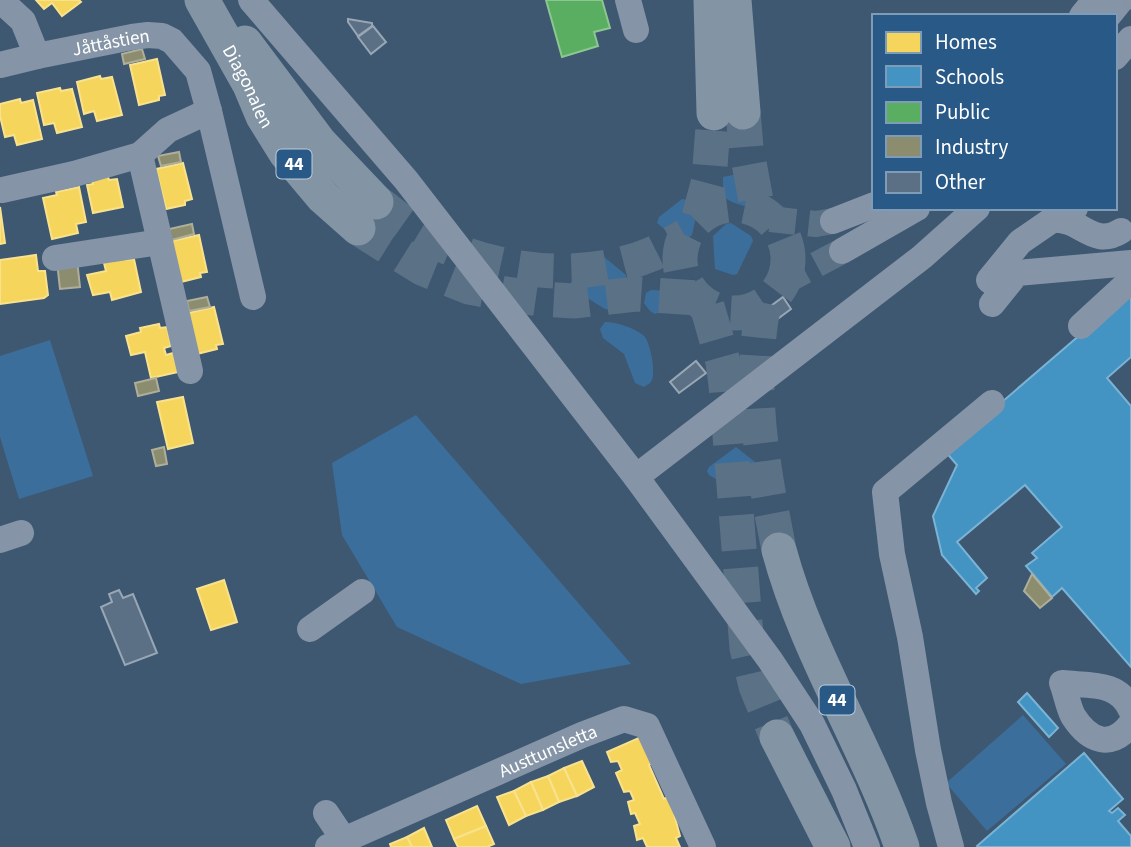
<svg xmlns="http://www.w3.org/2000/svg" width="1131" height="847" viewBox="0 0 1131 847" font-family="'Source Sans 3',sans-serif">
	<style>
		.green { fill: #3c6e9c }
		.homes { fill: #f6d55c; stroke: #f9e28d; stroke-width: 2 }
		.schools { fill: #4393c3; stroke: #7bb3d5; stroke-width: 2 }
		.public { fill: #5aae61; stroke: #8cc690; stroke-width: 2 }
		.industry { fill: #8c8c6e; stroke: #aeae9a; stroke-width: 2 }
		.building { fill: #5b7084; stroke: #98a7b5; stroke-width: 2 }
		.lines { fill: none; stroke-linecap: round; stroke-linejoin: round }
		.minor-tunnel { stroke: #5b7186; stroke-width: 26; stroke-dasharray: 26 13; stroke-linecap: butt }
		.major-tunnel { stroke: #5b7186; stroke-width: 35; stroke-dasharray: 35 18; stroke-linecap: butt }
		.minor { stroke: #8595a7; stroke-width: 26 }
		.major { stroke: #8394a4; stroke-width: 35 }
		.rail { stroke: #8494a5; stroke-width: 5; stroke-dasharray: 12 5; stroke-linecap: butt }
		.labels { text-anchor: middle; stroke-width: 7; stroke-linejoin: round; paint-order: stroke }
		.shield { fill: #285987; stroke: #becddb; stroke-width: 2 }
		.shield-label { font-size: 18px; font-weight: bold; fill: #fff }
		.street-label { font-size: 19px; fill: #fff; stroke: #285987 }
	</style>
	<rect width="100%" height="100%" fill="#3e5871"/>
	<g class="green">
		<path d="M743 173 751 187 747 204 744 206C723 199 723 200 723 177Z"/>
		<polygon points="682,199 687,200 697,212 692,235 681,243 657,223 659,217"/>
		<polygon points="731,223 751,236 753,241 737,274 733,275 715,269 713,236 726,224"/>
		<polygon points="603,256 626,275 626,297 609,310 605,309 571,288 570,284 574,277"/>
		<polygon points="651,290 691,292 693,301 655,314 650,311 644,303 646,293"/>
		<path d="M605 322C617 322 634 328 643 335 650 340 656 372 652 380 650 384 648 384 644 387L635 383 624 354 603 338 600 329Z"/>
		<polygon points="50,340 93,476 19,499 0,437 0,356"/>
		<polygon points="416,415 631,664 521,684 397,627 342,535 332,463"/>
		<polygon points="736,447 755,462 755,483 740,493 709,475 707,471 709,467"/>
		<polygon points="1023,715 1066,764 987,831 946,783"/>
	</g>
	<g class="homes">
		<polygon points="36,0 79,0 81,2 62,16 52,3 44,9"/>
		<polygon points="157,59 165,95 159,96 159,100 139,105 130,65"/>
		<polygon points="100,76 101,79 112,77 122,115 97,121 94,111 84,114 77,82"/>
		<polygon points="60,88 61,91 72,89 82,127 57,133 54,123 44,125 37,93"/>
		<polygon points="20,99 21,103 33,100 42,139 17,145 14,135 5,137 0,116 0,104"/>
		<polygon points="183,163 192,199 185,201 185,205 166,209 156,169"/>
		<polygon points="107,174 109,180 117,179 123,207 93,213 87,185 93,184 91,178"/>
		<polygon points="79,187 86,222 76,224 78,233 52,239 43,198 57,195 56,192"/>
		<polygon points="0,207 5,243 0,244"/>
		<polygon points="199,235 207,272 200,273 201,277 181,282 172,241"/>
		<polygon points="125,254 126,260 134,259 141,292 112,300 110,292 93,295 87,275 106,271 103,259"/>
		<polygon points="36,255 38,271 45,271 48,295 44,298 0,304 0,260"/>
		<polygon points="214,307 223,344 216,345 217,349 197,354 188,313"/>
		<polygon points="159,324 160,328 167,327 171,346 164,348 166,355 173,353 178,372 151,378 145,352 131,355 126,336 141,332 140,328"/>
		<polygon points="183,397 193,443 168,449 157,402"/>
		<polygon points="224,580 237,622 211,630 197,589"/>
		<polygon points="641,737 652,763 649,765 664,799 668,797 673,810 680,836 676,838 680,847 647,847 643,838 637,840 634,826 640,824 635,813 631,814 628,802 634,800 630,791 624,792 616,773 622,770 618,761 611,762 607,752"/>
		<polygon points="582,761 594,787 577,796 564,768"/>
		<polygon points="564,768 577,796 559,802 548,776"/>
		<polygon points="548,776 559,802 543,810 531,782"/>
		<polygon points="531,782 543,810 526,816 514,791"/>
		<polygon points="514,791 526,816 509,825 497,797"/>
		<polygon points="477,806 486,826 454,839 446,820"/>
		<polygon points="486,826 494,844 487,847 458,847 454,839"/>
		<polygon points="424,828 432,847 412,847 407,837"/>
		<polygon points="407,837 412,847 391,847 390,844"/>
	</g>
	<g class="schools">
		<polygon points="1131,291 1131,357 1107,378 1131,406 1131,667 1062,588 1052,597 1026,566 1037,558 1032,553 1062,527 1025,485 957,542 987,578 976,588 979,591 976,594 942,555 933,516 957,465 945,451"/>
		<polygon points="1027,693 1058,728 1049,737 1018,702"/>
		<polygon points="1084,753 1123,799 1109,811 1112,813 1118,808 1125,815 1118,821 1131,836 1131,847 978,847 977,846"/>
	</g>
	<polygon class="public" points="546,0 602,0 610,28 594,32 598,46 562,57"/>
	<g class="industry">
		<polygon points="142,49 145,59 124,64 122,54"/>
		<polygon points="179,152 181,162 161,166 158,156"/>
		<polygon points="192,224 194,234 168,241 165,230"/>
		<polygon points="77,260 80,287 60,289 57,262"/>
		<polygon points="207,297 210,307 189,311 187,301"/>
		<polygon points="156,378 159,391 138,396 135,383"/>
		<polygon points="164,447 167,464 156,466 152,450"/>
		<polygon points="1032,574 1052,598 1040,608 1024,591"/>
	</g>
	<g class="building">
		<polygon points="348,19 372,23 372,26 358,36 348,22"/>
		<polygon points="373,26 386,42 371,54 358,37"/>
		<polygon points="783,297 791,309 764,329 756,317"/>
		<polygon points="696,361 706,373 679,393 670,382"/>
		<polygon points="119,590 123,598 133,594 157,653 125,665 101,607 112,602 109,594"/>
	</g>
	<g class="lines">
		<g class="minor-tunnel">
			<polyline points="770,219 816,224 833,221"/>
			<polyline points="782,283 842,251"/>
		</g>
		<g class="major-tunnel">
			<polyline points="743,112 746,147 758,211"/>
			<path d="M376 202C389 211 401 222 415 230 481 272 579 285 652 254 663 249 674 242 685 236"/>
			<circle cx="734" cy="259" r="54"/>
			<polyline points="699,217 709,180 714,113"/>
			<polyline points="358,228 422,268 469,287 506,294 540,299 574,301 636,294 697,298"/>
			<path d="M764 303C747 385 763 469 779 550"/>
			<polyline points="707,306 723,362 726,385 747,648 756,686 777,737"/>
		</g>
		<g class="minor">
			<path id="s1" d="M0 0 23 21 37 56 132 37 148 35 162 36 172 41 198 71 209 111 168 130 140 155 74 174 2 190"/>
			<polyline points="251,0 406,180 636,477 770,660 812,724 844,790 867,847"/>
			<polyline points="628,0 636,30"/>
			<polyline points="1082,16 1095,0"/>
			<polyline points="1108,16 1121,0"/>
			<polyline points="1115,57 1131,39"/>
			<polyline points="0,65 37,56"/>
			<polyline points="209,111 253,297"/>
			<polyline points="140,155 190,371"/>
			<path d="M1052 220C1081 217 1092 249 1121 231"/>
			<polyline points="833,221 874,205"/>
			<polyline points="842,251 917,208"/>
			<polyline points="55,258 160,242"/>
			<polyline points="993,283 989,280 1020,242 1052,220 1075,208"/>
			<polyline points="992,304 1017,273 1131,263"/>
			<polyline points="1081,326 1131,280"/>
			<polyline points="636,477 922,257 977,208"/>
			<polyline points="0,540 21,533"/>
			<polyline points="310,629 362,592"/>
			<path d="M1131 710C1119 681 1089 686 1062 683 1066 693 1068 706 1073 716 1089 741 1111 750 1131 724"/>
			<polyline points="326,813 344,840"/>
			<path id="s2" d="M328 847 582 735 624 719 647 726 703 847"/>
			<polyline points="951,847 939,803 928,750 910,637 892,554 885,492 992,403"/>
		</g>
		<g class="major">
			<path id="s3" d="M202 0 250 85 263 116 286 153 323 197 358 228"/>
			<polyline points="711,0 714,113"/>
			<polyline points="734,0 743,112"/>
			<polyline points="245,43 319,142 376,202"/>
			<path d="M779 550C807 654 867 745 902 847"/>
			<polyline points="777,737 833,847"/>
		</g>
		<polyline class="rail" points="1123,0 1131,12"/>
	</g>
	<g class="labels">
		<g class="shield">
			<rect x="276.5" y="149.5" width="35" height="29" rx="5"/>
			<rect x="819.5" y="685.5" width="35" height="29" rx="5"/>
		</g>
		<g class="shield-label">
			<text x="294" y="170">44</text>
			<text x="837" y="706">44</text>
		</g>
		<g class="street-label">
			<text dy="7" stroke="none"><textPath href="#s1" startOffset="144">Jåttåstien</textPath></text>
			<text dy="7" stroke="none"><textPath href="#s3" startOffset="98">Diagonalen</textPath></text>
			<text dy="7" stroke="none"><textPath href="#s2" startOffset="240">Austtunsletta</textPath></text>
		</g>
	</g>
	<rect x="872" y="14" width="245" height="196" fill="#285987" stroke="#7e9bb7" stroke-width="2"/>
	<rect x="886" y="32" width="35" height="21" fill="#f6d55c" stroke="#7e9bb7" stroke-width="2"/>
	<text x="935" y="49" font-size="21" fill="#ffffff">Homes</text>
	<rect x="886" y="66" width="35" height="21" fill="#4393c3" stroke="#7e9bb7" stroke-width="2"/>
	<text x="935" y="84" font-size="21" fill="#ffffff">Schools</text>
	<rect x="886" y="102" width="35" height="21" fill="#5aae61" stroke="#7e9bb7" stroke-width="2"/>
	<text x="935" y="119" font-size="21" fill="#ffffff">Public</text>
	<rect x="886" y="136" width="35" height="21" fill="#8c8c6e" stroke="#7e9bb7" stroke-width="2"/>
	<text x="935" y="154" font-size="21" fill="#ffffff">Industry</text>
	<rect x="886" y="172" width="35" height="21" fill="#5b7084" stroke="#7e9bb7" stroke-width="2"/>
	<text x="935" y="189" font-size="21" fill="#ffffff">Other</text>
</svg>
